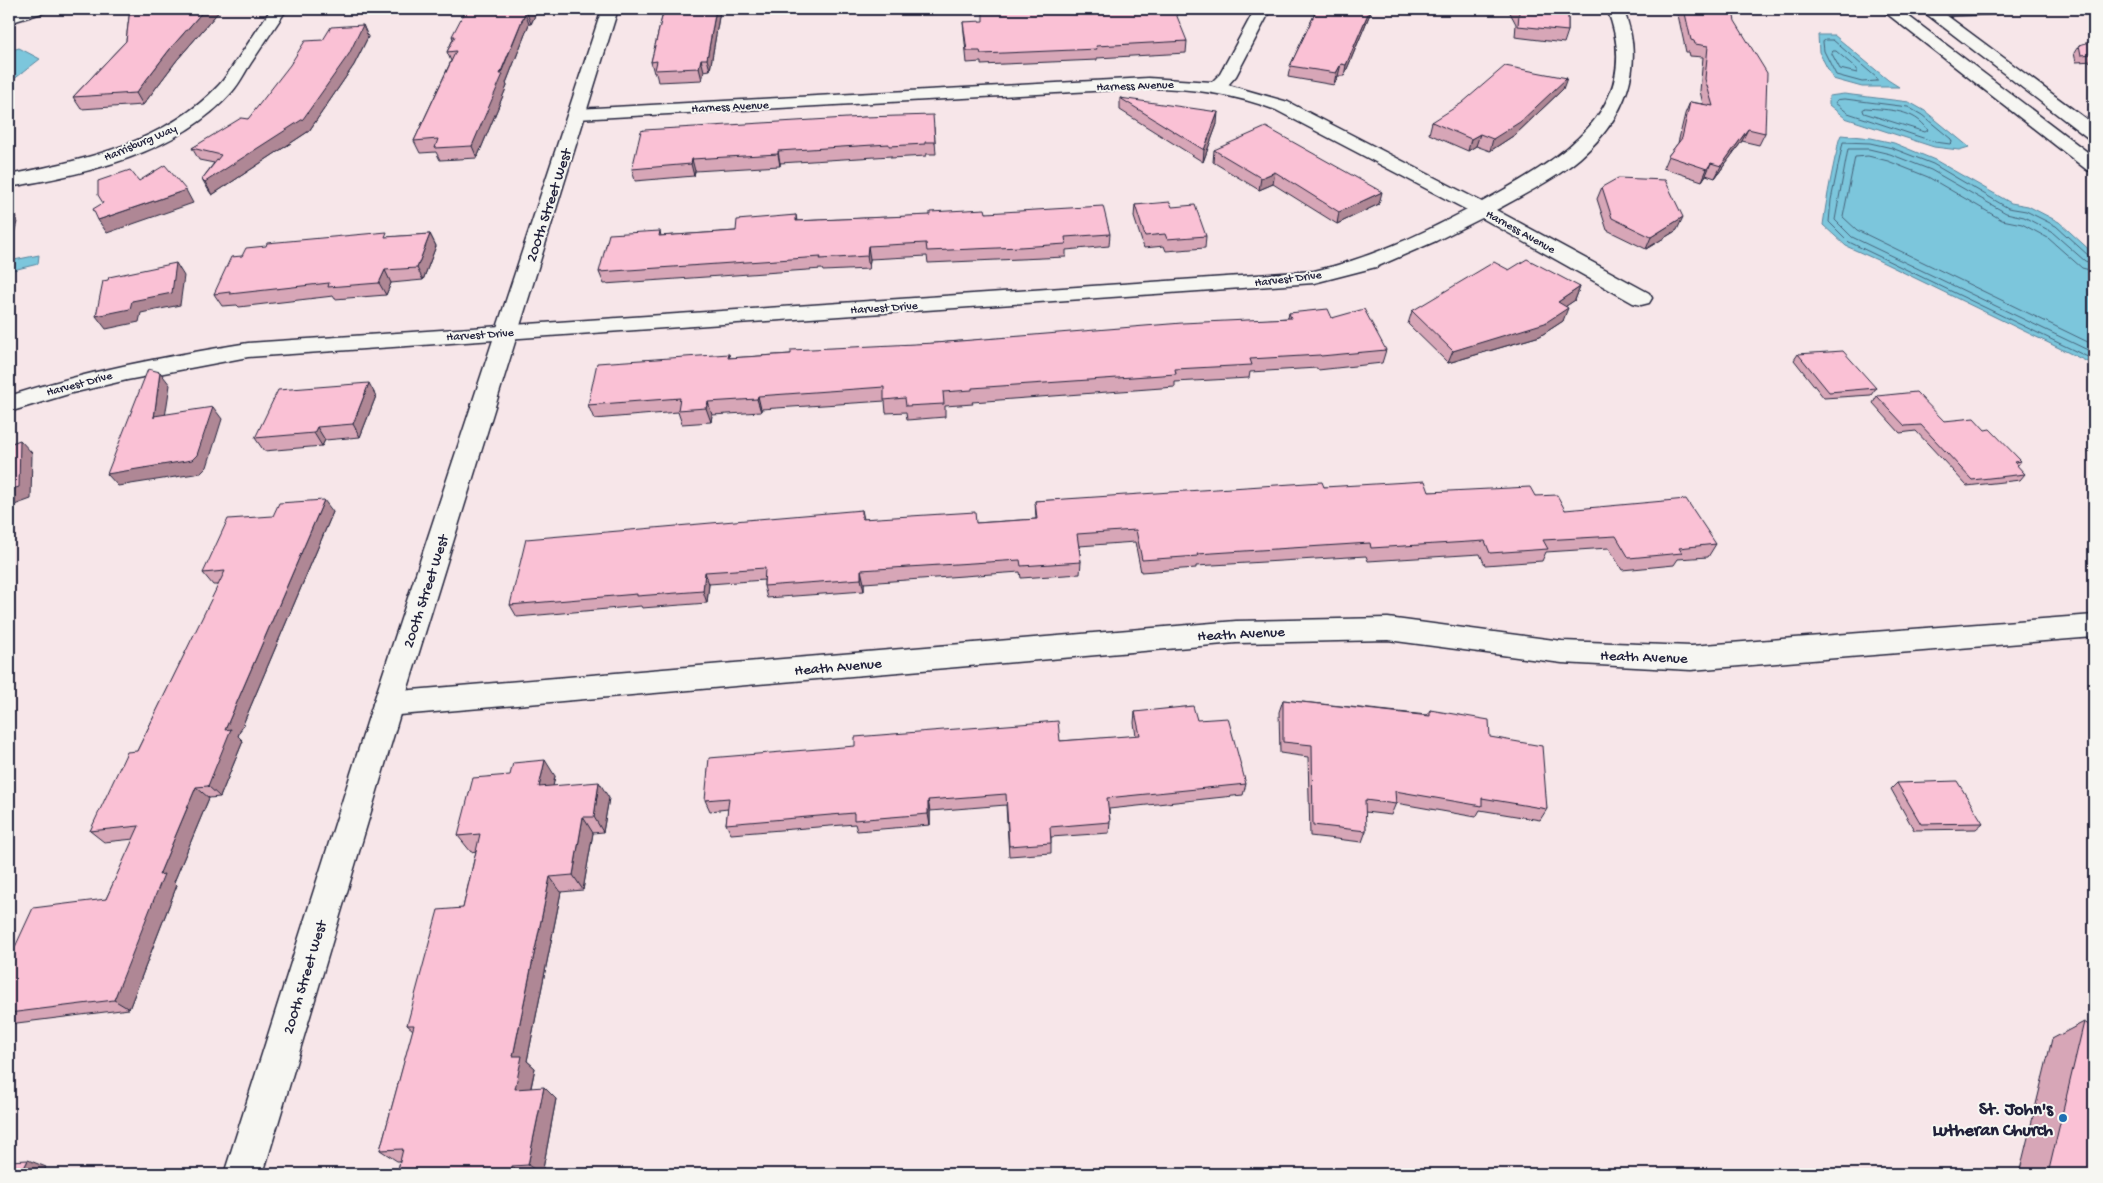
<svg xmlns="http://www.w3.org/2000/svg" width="2103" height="1183" viewBox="0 0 2103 1183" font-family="'Gochi Hand',sans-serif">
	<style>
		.water { fill: #7cc6dc; stroke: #58849c }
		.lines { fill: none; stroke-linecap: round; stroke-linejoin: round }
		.shore { stroke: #46647b; stroke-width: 1 }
		.minor-casing { stroke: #22223b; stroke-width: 3 }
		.tertiary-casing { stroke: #22223b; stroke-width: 3 }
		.secondary-casing { stroke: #22223b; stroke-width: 3 }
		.minor { fill: #f6f6f2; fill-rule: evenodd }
		.tertiary { fill: #f6f6f2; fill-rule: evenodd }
		.secondary { fill: #f6f6f2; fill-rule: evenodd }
		.wall { fill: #d7a6b7; stroke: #22223b }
		.shaded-wall { fill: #af8795; stroke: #22223b }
		.building { fill: #fac1d5; stroke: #22223b }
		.poi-dot { fill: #1f6fb2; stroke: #f6f6f2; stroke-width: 2 }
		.labels { text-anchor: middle; stroke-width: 4; stroke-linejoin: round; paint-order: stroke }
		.far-street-label { font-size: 12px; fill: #22223b; stroke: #f6f6f2 }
		.street-label { font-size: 15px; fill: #22223b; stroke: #f6f6f2 }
		.near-poi-label { font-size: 18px; font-weight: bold; fill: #22223b; stroke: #f6f6f2; text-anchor: end }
	</style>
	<rect width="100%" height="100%" fill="#f7e6e9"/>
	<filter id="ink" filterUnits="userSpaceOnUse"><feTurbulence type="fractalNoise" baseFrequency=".02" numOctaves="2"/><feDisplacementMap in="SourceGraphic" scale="10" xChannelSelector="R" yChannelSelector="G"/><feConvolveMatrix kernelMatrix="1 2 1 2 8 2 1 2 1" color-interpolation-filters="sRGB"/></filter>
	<g filter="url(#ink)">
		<g class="water">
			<polygon points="1818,35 1834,35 1888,80 1899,87 1862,87 1833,79 1819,52"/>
			<polygon points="19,48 40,59 13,80 9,80 9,51"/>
			<polygon points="1844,94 1909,102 1925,111 1969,147 1959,150 1934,147 1845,118 1829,105 1829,96"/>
			<path d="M1841 135 1871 138 1894 143 1935 160 2011 203 2028 206 2059 222 2094 254V365L1884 263 1846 246 1823 225C1826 202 1830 181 1835 158 1838 150 1837 143 1841 135Z"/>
			<polygon points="39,255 38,264 9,271 9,261"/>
		</g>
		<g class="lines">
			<g class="shore">
				<polygon points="1826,40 1833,40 1877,78 1877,81 1862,82 1836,75 1824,51 1823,42"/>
				<polygon points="1833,51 1836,51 1857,69 1857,73 1840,69 1832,54"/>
				<polygon points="1845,99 1908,107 1922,115 1951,139 1952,142 1950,144 1935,142 1848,113 1835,103 1837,100"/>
				<path d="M1866 108C1889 110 1914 109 1928 130L1925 132 1864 113 1863 110Z"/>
				<polyline points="2094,257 2089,256 2056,226 2026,211 2008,208 1933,164 1892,148 1870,143 1843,142 1831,200 1829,222 1849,242 2094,360"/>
				<polyline points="2094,264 2085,261 2052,232 2024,217 2006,213 1931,170 1890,154 1869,149 1848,149 1835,220 1852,237 2094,353"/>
				<polyline points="2094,271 2082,268 2048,238 2022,224 2002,220 1928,177 1888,161 1868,156 1855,157 1843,217 1857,230 2094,345"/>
			</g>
			<g class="minor-casing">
				<g id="minor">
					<polygon points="23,9 47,9 45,12 9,23 9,13"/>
					<path d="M271 9H287C275 27 263 45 251 63 245 72 240 83 232 92 178 153 87 174 9 187V175C84 160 165 143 219 85 226 78 231 68 237 60 248 43 260 26 271 9Z"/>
					<path d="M1255 9H1271L1236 76 1228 85 1288 102 1482 202C1556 161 1648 111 1607 9H1623C1647 65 1625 119 1580 158 1555 179 1525 194 1496 210L1649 293 1652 298 1649 303 1641 305 1633 303 1482 218 1436 241 1376 267 1314 283 248 357 127 380 72 393 9 412V396C87 371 167 356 248 343L1314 271C1368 259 1418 236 1467 210L1276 110C1234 94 1192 88 1148 88L577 119 571 118 568 114 571 110 577 109 1148 78 1212 82 1220 74Z"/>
					<polygon points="1926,9 2004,9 2002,12 1996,14 1932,16 1926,14 1924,11"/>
					<polygon points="2094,615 2094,637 1691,670 1562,663 1388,640 1236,643 388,716 377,713 373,704 377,695 388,692 1236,621 1388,618 1562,641 1691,646"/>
				</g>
			</g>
			<g class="tertiary-casing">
				<polygon id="tertiary" points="602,9 618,9 403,704 263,1174 224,1174 373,704"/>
			</g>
			<g class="secondary-casing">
				<g id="secondary">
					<polygon points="1881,9 1899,9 2094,157 2094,172 2087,170"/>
					<polygon points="1920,9 1938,9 2094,125 2094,139 2088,138"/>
				</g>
			</g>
			<use href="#minor" class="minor"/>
			<use href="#tertiary" class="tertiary"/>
			<use href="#secondary" class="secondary"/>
		</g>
		<g class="wall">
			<polygon points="130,9 221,9 177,60 143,105 81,109 73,97 126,41"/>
			<polygon points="538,9 531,24 529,24 506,83 507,86 477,158 440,160 436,152 420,153 414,141 451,61 447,52 453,39 452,36"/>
			<polygon points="664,9 725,9 725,11 720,11 710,70 704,71 702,80 658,82 656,73 654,73 651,62"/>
			<polygon points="1317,9 1372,9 1344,76 1338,76 1334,85 1288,77 1290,66"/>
			<polygon points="1508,9 1568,9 1568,31 1564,43 1515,37 1516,24"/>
			<polygon points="1670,9 1730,9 1765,133 1759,145 1742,141 1715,178 1706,175 1702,181 1663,168 1668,156 1678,143 1685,114 1690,102 1703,104 1700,91 1703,57 1690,56 1689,52 1686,52 1678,15 1672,14"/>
			<polygon points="963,22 1187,41 1186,53 1097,58 1097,60 981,65 981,62 967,63"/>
			<polygon points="363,25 368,37 354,65 309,131 212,195 209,191 202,179 214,163 199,160 192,148 248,119"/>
			<polygon points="2094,41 2094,61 2076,62 2074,53 2079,45"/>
			<polygon points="1563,89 1516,134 1490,151 1476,146 1468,151 1429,134 1432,122"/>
			<polygon points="1120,98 1217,124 1203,162 1120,110"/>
			<polygon points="864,117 934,127 936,154 926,154 926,156 891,158 891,156 780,163 780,166 695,171 694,176 635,181 632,169"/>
			<polygon points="1214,150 1379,204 1337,224 1273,184 1259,190 1213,162"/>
			<polygon points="1602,187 1677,230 1646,249 1607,230 1597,199"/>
			<polygon points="1135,205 1172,207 1206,236 1205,248 1166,251 1164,246 1144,248 1134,217"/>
			<polygon points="986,213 1110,234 1109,246 1066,250 1066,257 928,263 927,256 870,259 869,269 823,271 822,269 604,284 599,272 660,231 661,236 736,231 796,215 797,221"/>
			<polygon points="430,234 436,246 423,280 391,283 386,295 335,299 333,296 239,307 237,305 222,306 214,294 242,256 389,237"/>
			<polygon points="1509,270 1580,287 1575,300 1566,306 1563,321 1540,336 1448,363 1408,324 1412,311"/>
			<polygon points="1289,313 1332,318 1386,350 1382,363 1318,370 1317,368 1250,372 1249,378 1175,382 1175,387 972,402 973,404 945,406 945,417 907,420 906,412 886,413 885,401 761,409 761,412 712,415 711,422 682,424 678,412 594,419 588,405 729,354 730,358 791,354 935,343 1288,318"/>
			<polygon points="1798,354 1876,388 1871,395 1824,398 1794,360"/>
			<polygon points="376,396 360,437 325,440 322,446 264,451 255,438"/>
			<polygon points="1877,396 1944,421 1985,430 2021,461 2017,466 2025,474 2020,480 1967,486 1916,431 1900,433 1873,403"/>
			<polygon points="1324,487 1429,492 1535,496 1565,510 1716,544 1708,557 1678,559 1674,565 1622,570 1609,548 1546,552 1542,561 1485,565 1480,554 1368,561 1366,556 1196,566 1196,568 1141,572 1135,542 1079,546 1081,562 1080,574 1021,578 1020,572 864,583 864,591 767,598 764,586 764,580 709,584 707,603 642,608 641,606 517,617 510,605 862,510 864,519 976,523 1036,519 1035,501"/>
			<polygon points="333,512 238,736 243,741 220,797 209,798 174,882 177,885 129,1009 9,1024 9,960 106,899 134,839 104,842 90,831 137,751 219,585 213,585 203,573"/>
			<polygon points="1283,700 1427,715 1430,710 1490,737 1547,809 1540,820 1480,810 1476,817 1396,803 1391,815 1365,812 1366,831 1362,842 1310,836 1308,757 1280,753 1279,712"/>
			<polygon points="1135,712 1197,720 1246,784 1243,795 1109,809 1110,822 1109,833 1051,837 1051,853 1009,856 1006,805 930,811 930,825 857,831 855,824 731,834 726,824 728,809 710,811 705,800 1060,741 1136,736 1134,723"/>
			<polygon points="555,776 553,786 609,798 603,832 593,833 583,890 561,892 527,1061 535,1068 531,1088 556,1099 542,1174 397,1174 400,1161 397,1161 380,1150 413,1030 407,1025 463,908 476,851 471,852 458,836"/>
			<polygon points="1897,783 1983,823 1976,829 1914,830 1891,789"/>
			<polygon points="2084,1022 2094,1174 2019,1174 2052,1039"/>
		</g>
		<g class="shaded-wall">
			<polygon points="205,9 221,9 177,60 143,105 136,93 170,49"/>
			<polygon points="529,9 538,9 531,24 527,13"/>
			<polygon points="716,9 720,9 720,11 710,70 707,59"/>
			<polygon points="1370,9 1372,9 1344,76 1346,65"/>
			<polygon points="525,13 529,24 506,83 507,86 477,158 472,146"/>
			<polygon points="363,25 368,37 354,65 309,131 212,195 205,182"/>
			<polygon points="701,59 704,71 702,80 699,68"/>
			<polygon points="1341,64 1338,76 1334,85 1336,73"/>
			<polygon points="1567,78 1563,89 1516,134 1490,151 1493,139"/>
			<polygon points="1218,112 1217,124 1203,162 1204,150"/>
			<polygon points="1748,129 1742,141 1715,178 1721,166"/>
			<polygon points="1480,134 1476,146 1468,151 1471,139"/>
			<polygon points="778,151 780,163 780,166 778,154"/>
			<polygon points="692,159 695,171 694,176 691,164"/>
			<polygon points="1711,163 1706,175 1702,181 1707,169"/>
			<polygon points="1275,172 1273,184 1259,190 1261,178"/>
			<polygon points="186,190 193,203 107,233 98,220"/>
			<polygon points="1382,192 1379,204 1337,224 1339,212"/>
			<polygon points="9,207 17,217 16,220 17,222 9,253"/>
			<polygon points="1683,217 1677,230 1646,249 1651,237"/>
			<polygon points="430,234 436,246 423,280 417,268"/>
			<polygon points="868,246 870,259 869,269 867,256"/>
			<polygon points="176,263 184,276 180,305 141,313 139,322 106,329 96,316 132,301"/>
			<polygon points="385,270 391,283 386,295 379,283"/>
			<polygon points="1580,287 1575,300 1553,315 1558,302"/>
			<polygon points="1568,308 1563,321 1540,336 1448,363 1453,351"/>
			<polygon points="9,322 11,325 9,366"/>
			<polygon points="160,372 170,385 163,430 154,418"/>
			<polygon points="369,383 376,396 360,437 353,424"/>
			<polygon points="758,396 761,409 761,412 757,399"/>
			<polygon points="708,402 712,415 711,422 706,408"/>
			<polygon points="213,407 222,419 207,467 201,473 118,486 107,474"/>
			<polygon points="317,427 325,440 322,446 314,433"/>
			<polygon points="20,440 32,453 31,499 9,507 9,490"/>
			<polygon points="324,500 333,512 238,736 243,741 220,797 208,786 225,730"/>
			<polygon points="861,570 864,583 864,591 861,579"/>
			<polygon points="705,572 709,584 707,603 703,591"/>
			<polygon points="545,760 555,776 550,803 539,787"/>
			<polygon points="599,782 609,798 603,832 594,817"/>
			<polygon points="196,787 209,798 174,882 177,885 129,1009 114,1000 159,875"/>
			<polygon points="928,800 930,811 930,825 928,814"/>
			<polygon points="583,817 593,833 583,890 573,875"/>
			<polygon points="550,877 561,892 527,1061 535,1068 528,1101 515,1089 513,1056"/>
			<polygon points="544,1087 556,1099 542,1174 541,1174 528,1165"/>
			<polygon points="28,1160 46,1167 43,1174 21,1174"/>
			<polygon points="512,1166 523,1174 510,1174"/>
		</g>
		<g class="building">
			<polygon points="130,9 205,9 170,49 136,93 73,97 126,41"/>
			<polygon points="466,9 529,9 527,13 525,13 500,74 503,74 472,146 435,148 438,139 414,141 456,51 447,52 455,36 452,36"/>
			<polygon points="664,9 716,9 707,59 701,59 699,68 655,70 657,61 651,62"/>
			<polygon points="983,9 1174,9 1187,41 1096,46 1097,49 981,54 980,51 967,51 963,22 983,21"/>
			<polygon points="1317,9 1370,9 1346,65 1341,64 1336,73 1290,66"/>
			<polygon points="1517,9 1568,9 1568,31 1518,26 1519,13"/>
			<polygon points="1684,9 1730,9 1733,12 1735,21 1767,73 1765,133 1748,129 1721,166 1711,163 1707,169 1668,156 1682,138 1690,102 1713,106 1705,79 1708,46 1695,44 1694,41 1691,40"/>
			<polygon points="363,25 349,54 303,119 205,182 202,179 221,155 192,148 241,118 248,119 290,65 305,41 323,40 331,27"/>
			<polygon points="2094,41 2094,54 2081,55 2079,45"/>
			<polygon points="1505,66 1567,78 1520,122 1493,139 1480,134 1471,139 1432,122 1462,103"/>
			<polygon points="1120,98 1218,112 1204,150"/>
			<polygon points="933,115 935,142 925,142 925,144 889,146 889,144 778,151 778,154 692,159 691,164 632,169 641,131 644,130 864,117"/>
			<polygon points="1266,127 1382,192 1339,212 1275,172 1261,178 1214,150"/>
			<polygon points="165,165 186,190 98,220 93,209 103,203 98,195 98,181 130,170 139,181"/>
			<polygon points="1618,178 1665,180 1683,217 1651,237 1612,218 1602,187"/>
			<polygon points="1170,202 1172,207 1195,205 1206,236 1167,239 1165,234 1145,236 1135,205"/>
			<polygon points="1103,206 1110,234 1065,237 1066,244 1020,247 927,251 926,243 868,246 867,256 820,259 821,257 599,272 609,234 660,231 659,236 736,231 737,220 796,215 796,221 930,215 930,212 985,209 986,213"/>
			<polygon points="387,232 385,237 430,234 417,268 385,270 379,283 328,287 329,283 230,294 230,292 214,294 231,257 242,256 246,248 266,246 267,243"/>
			<polygon points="1527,259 1580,287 1558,302 1568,308 1545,323 1453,351 1412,311 1494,262 1509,270"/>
			<polygon points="176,263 172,293 132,301 130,309 96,316 103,281 108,280 109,277"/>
			<polygon points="1328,309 1332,318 1364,309 1386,350 1321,356 1320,355 1250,359 1252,365 1175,369 1176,374 972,388 972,390 943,392 944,404 906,406 905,398 884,400 884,387 758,396 757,399 708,402 706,408 678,410 680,398 588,405 597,363 729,354 728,358 791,354 791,350 935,343 1182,323 1291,318 1289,313"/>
			<polygon points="1843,351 1876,388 1829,392 1798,354"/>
			<polygon points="148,369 160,372 154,418 154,416 213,407 197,455 192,460 107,474"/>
			<polygon points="369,383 353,424 317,427 314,433 255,438 278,390"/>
			<polygon points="1916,392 1944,421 1974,418 1985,430 1990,429 2021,461 2014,462 2025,474 1972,480 1921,425 1905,426 1877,396"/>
			<polygon points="20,440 19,487 9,490 9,444"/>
			<polygon points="1425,481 1429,492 1530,487 1535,496 1557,495 1565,510 1686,499 1716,544 1679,548 1682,553 1629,558 1616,536 1543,540 1548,549 1490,553 1485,541 1371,548 1370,543 1197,554 1198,556 1142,560 1136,530 1077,534 1081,562 1021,566 1020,560 861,570 861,579 764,586 765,568 705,572 703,591 637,596 637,594 510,605 526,539 862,510 862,519 975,512 976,523 1037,519 1035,501 1322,482 1324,487"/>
			<polygon points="324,500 225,730 231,729 208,786 196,787 159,875 164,874 114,1000 9,1013 9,960 33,908 106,899 139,826 90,831 127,752 137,751 225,571 203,573 228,519 273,516 279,503"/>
			<polygon points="1283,700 1430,716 1430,710 1489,720 1490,737 1542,746 1547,809 1482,798 1482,806 1395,791 1396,804 1365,800 1366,831 1313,825 1312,745 1283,742"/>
			<polygon points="1193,706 1197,720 1228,718 1246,784 1107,798 1110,822 1050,827 1051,843 1009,846 1006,794 928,800 928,814 854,820 854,813 726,824 729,798 705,800 709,758 855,746 855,737 1058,721 1060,741 1140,735 1135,712"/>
			<polygon points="545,760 539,787 599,782 594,817 583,817 573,875 550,877 513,1056 522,1056 515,1089 544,1087 528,1165 512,1166 510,1174 397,1174 403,1149 380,1150 414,1025 407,1025 438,910 463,908 480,834 458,836 473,778 510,775 513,763"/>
			<polygon points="1957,781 1983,823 1921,824 1897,783"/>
			<polygon points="2084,1022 2094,1028 2094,1174 2048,1174"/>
			<polygon points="28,1160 21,1174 9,1174 9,1161"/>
		</g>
	</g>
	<circle class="poi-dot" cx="2063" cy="1118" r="5"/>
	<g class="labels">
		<g class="far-street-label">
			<text transform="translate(1135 85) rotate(-2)" y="4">Harness Avenue</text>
			<text transform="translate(730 106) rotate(-3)" y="4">Harness Avenue</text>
			<text transform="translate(140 142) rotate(-23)" y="4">Harrisburg Way</text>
			<text transform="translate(1521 231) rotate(29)" y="4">Harness Avenue</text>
			<text transform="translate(1288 278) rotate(-7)" y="4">Harvest Drive</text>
			<text transform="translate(884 307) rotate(-4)" y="4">Harvest Drive</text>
			<text transform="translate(480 334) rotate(-4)" y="4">Harvest Drive</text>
			<text transform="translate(79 383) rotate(-15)" y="4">Harvest Drive</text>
		</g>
		<g class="street-label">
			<text transform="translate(548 205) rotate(-72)" y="5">200th Street West</text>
			<text transform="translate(425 591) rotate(-72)" y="5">200th Street West</text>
			<text transform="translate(1241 633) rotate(-3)" y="5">Heath Avenue</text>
			<text transform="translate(1644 656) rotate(2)" y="5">Heath Avenue</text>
			<text transform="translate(838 666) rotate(-5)" y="5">Heath Avenue</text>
			<text transform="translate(304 977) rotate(-73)" y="5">200th Street West</text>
		</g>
		<g class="near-poi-label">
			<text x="2053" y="1114">St. John's<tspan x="2053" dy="21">Lutheran Church</tspan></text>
		</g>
	</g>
	<rect width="2103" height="1183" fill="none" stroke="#f6f6f2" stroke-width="30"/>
	<rect x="15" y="15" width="2073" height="1153" fill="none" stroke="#22223b" stroke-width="2" filter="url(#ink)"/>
</svg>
